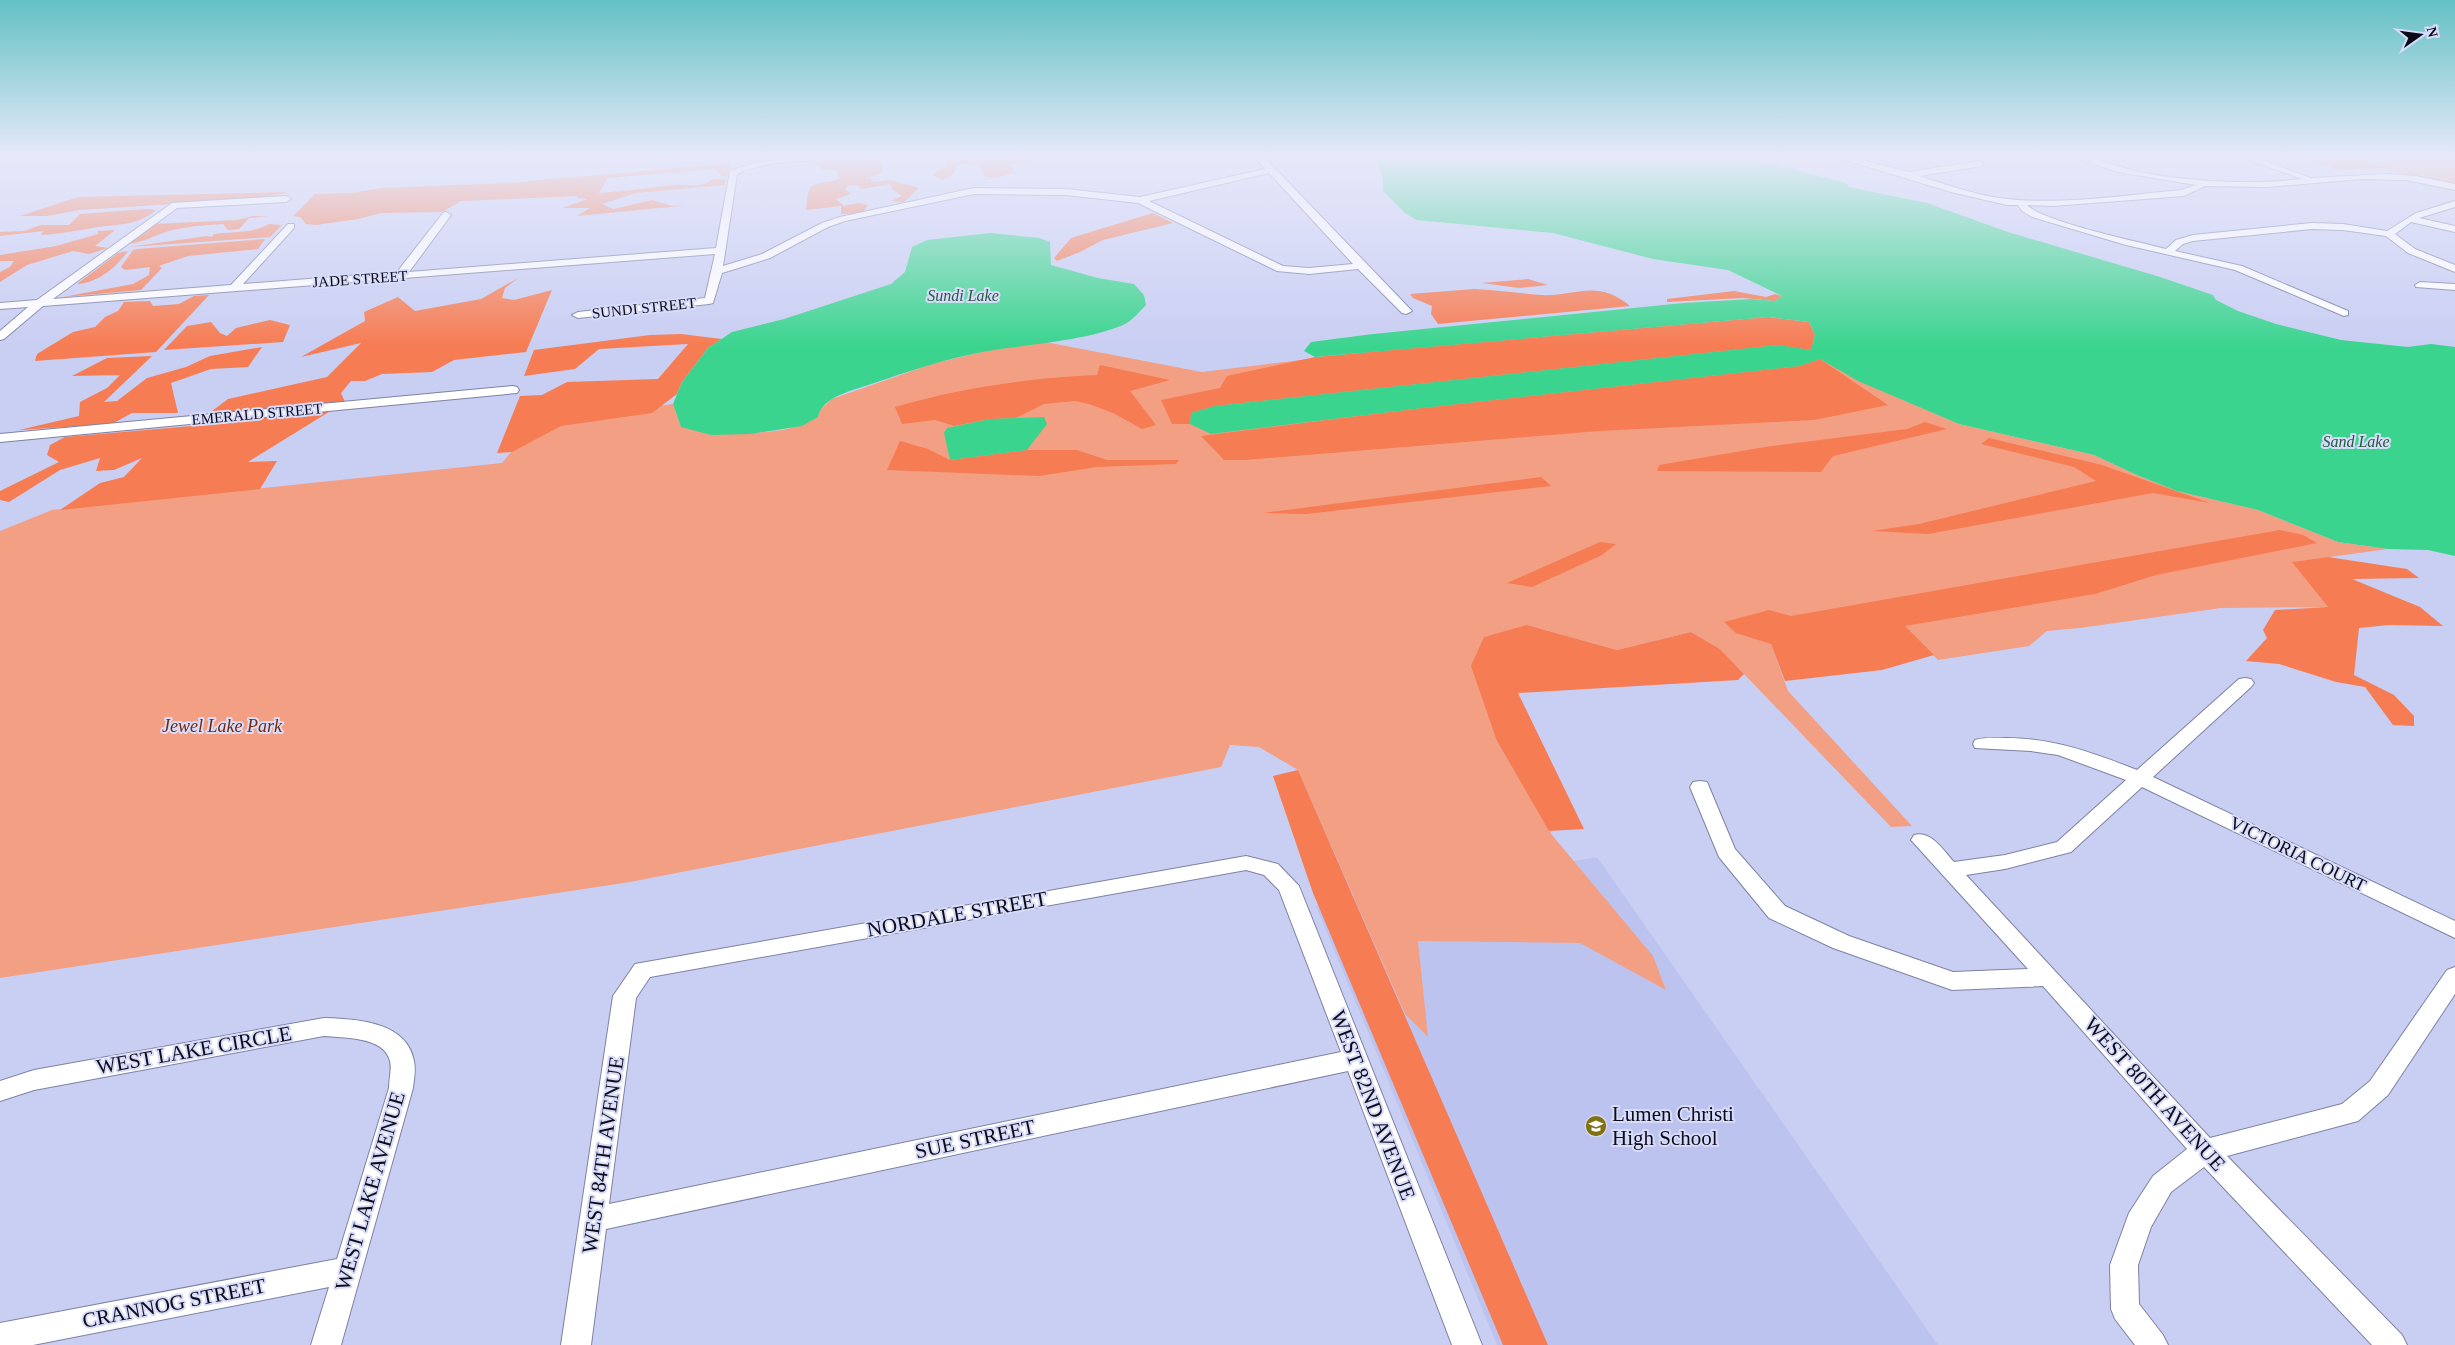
<svg xmlns="http://www.w3.org/2000/svg" width="2455" height="1345" viewBox="0 0 2455 1345" font-family="'Times New Roman',serif">
	<style>
		.built { fill: #bdc3ef }
		.green { fill: #f39f84 }
		.forest { fill: #f67c53 }
		.water { fill: #3bd48f }
		.lines { fill: none; stroke-linecap: round; stroke-linejoin: round }
		.minor-casing { stroke: #7e82a4; stroke-width: 2 }
		.minor { fill: #fff; fill-rule: evenodd }
		.labels { text-anchor: middle; stroke-width: 4; stroke-linejoin: round; paint-order: stroke }
		.far-street-label { font-size: 15px; fill: #0b0c18; stroke: #d8dcfa }
		.far-water-label { font-size: 16px; font-style: italic; fill: #225a3e; stroke: #d8dcfa }
		.park-label { font-size: 18px; font-style: italic; fill: #74280b; stroke: #d8dcfa }
		.street-label { font-size: 18px; fill: #0b0c18; stroke: #d8dcfa }
		.near-street-label { font-size: 21px; fill: #0b0c18; stroke: #d8dcfa }
		.near-poi-label { font-size: 21px; fill: #0b0c18; stroke: #d8dcfa; text-anchor: start }
	</style>
	<rect width="100%" height="100%" fill="#c9cef3"/>
	<polygon class="built" points="1597,857 1938,1345 1497,1345 1316,906"/>
	<g class="green">
		<polygon points="2345,157 2455,157 2455,184 2398,173"/>
		<path d="M1769 317 1901 399 1959 424 2094 455 2137 475 2177 491 2258 510 2338 542 2388 549 2293 562 2328 607 2221 608 2080 628 2047 631 2029 646 1938 660 1904 626 1771 644 1788 691 1912 826 1891 827 1720 649 1691 632 1617 650 1527 625 1497 741 1552 835 1653 956 1666 990 1580 943 1418 941 1428 1037 1405 1014 1298 770 1259 747 1230 745 1221 767 630 882 0 978V531L52 510 502 463 536 422 673 404 681 427C727 431 777 441 818 417L820 410 832 399 932 364 986 351 1045 342 1202 372 1376 351Z"/>
	</g>
	<g class="forest">
		<polygon points="947,157 1035,157 1036,160 1012,164 1014,173 996,178 984,176 979,164 958,165 952,175 942,180 933,175 945,165"/>
		<polygon points="2299,157 2353,157 2387,168 2338,170"/>
		<polygon points="881,159 883,172 870,177 873,182 891,180 919,188 904,202 891,201 902,196 893,190 890,184 862,189 857,185 849,185 845,189 851,194 836,199 844,206 859,203 868,205 862,213 841,214 841,206 806,210 808,193 812,185 840,179 837,170 824,170 813,162"/>
		<path d="M730 163 727 176H721L715 169 608 178 599 193C623 191 649 188 673 185 683 184 694 187 704 184 708 183 707 183 710 180L726 179 725 185 636 193 602 204 613 209 652 200 672 206 690 205 577 216 590 208H562L588 199 577 198 578 196 461 201 442 212 381 213 358 219 316 225 306 224 300 217 293 216 315 194 351 193 381 188 509 183Z"/>
		<polygon points="285,192 286,193 252,199 80,210 46,216 20,216 78,197"/>
		<path d="M147 209 156 210C138 225 121 224 98 227 79 230 61 234 41 235L44 231 0 236V232L24 231 41 225H69L80 214Z"/>
		<polygon points="1153,213 1173,223 1103,240 1080,252 1057,261 1054,258 1071,238"/>
		<path d="M253 216H268L249 218 239 229 228 230 223 224C208 225 190 226 173 230 155 234 146 243 125 244L153 224 238 220Z"/>
		<path d="M269 224 282 225 270 237 129 247 207 236 212 237 214 234C235 231 250 234 269 224Z"/>
		<polygon points="115,230 95,246 108,248 89,254 73,251 27,265 0,282 0,272 10,267 14,261 0,261 0,255 56,246 98,234 98,231"/>
		<polygon points="265,239 258,249 188,256 159,266 162,268 141,290 63,297 133,284 149,275 150,267 125,270 121,267 133,250 137,249"/>
		<path d="M128 251C116 268 97 283 77 284L118 253Z"/>
		<polygon points="518,278 505,288 502,298 514,300 552,290 526,352 454,360 432,372 382,374 365,381 351,381 341,393 345,402 248,462 277,461 260,489 60,510 100,483 124,477 142,458 114,470 96,471 100,458 60,470 9,502 0,500 0,491 59,462 47,455 50,445 65,437 192,426 228,399 327,377 361,343 301,357 365,321 364,312 398,297 415,311 481,299"/>
		<polygon points="1528,279 1548,285 1519,288 1482,283"/>
		<path d="M1474 289C1496 290 1518 293 1540 295 1575 297 1597 278 1630 306L1438 324 1431 314 1432 306 1413 298 1410 294Z"/>
		<polygon points="1734,291 1766,297 1775,294 1782,296 1775,301 1743,298 1667,302 1667,299"/>
		<polygon points="209,295 156,352 35,361 37,354 73,332 95,327 105,317 118,311 124,302 150,301 153,306 179,304 194,296"/>
		<polygon points="1769,317 1809,322 1815,335 1811,350 1778,345 1215,406 1191,413 1190,424 1172,424 1161,400 1220,388 1227,376 1315,357"/>
		<polygon points="270,320 290,325 283,342 164,350 187,326 211,322 220,333 227,336 236,328"/>
		<polygon points="681,334 722,339 708,348 682,382 677,394 652,413 561,426 512,452 497,453 520,396 542,395 567,382 658,379 688,344 599,349 575,369 524,376 534,350 650,335"/>
		<polygon points="262,347 248,367 211,369 171,383 178,413 132,413 112,424 19,430 79,416 80,402 107,388 120,375 72,376 107,358 152,356 104,402 117,401 147,378 186,367 210,356"/>
		<polygon points="1820,359 1888,405 1814,420 1599,431 1245,460 1224,460 1201,436 1423,408 1800,366"/>
		<path d="M1100 365 1170 380 1130 391 1156 425 1142 429 1113 413 1089 404 1075 401 1044 404 1016 418 990 419 954 426 935 420 902 424 895 407C960 388 1029 378 1097 375Z"/>
		<polygon points="1925,422 1947,429 1833,456 1821,472 1657,471 1659,465 1765,447 1907,429"/>
		<polygon points="1989,438 2102,465 2210,503 2153,493 1928,534 1872,531 1919,524 2096,481 2074,467 1981,444"/>
		<polygon points="900,441 928,449 950,460 1027,450 1077,450 1107,460 1179,460 1176,464 1097,467 1039,476 887,470"/>
		<polygon points="1541,477 1551,486 1306,514 1263,513"/>
		<polygon points="2280,530 2303,535 2317,543 2156,575 2095,594 1905,626 1934,655 1882,670 1785,681 1771,644 1736,633 1724,622 1769,610 1791,616"/>
		<polygon points="1600,542 1616,544 1602,555 1532,587 1507,583"/>
		<polygon points="2328,557 2407,569 2419,578 2352,579 2420,607 2443,626 2389,625 2359,628 2354,675 2394,695 2414,716 2414,726 2393,725 2365,687 2336,682 2279,664 2246,661 2267,638 2263,630 2275,610 2328,607 2292,562"/>
		<polygon points="1527,625 1617,650 1691,632 1720,649 1744,674 1738,680 1518,693 1584,829 1549,831 1497,741 1471,666 1484,637"/>
		<polygon points="1298,770 1548,1345 1503,1345 1313,893 1273,776"/>
	</g>
	<g class="water">
		<path d="M1374 157H1733L1769 163 1823 177 1846 183 1849 187 1927 203 2008 232 2157 276 2213 295 2216 300 2238 311 2276 324 2341 340 2408 347 2431 344 2455 347V556L2428 550 2388 549 2338 542 2258 510 2177 491 2137 475 2094 455 1959 424 1858 381 1820 359 1800 366 1423 408 1211 434 1190 424 1191 413 1215 406 1778 345 1811 350 1815 335 1809 322 1769 317 1315 357 1304 351 1311 342 1373 334 1683 303 1751 299 1775 301 1782 296 1728 270 1653 259 1553 233 1417 220 1405 213 1383 191C1384 182 1381 164 1374 157Z"/>
		<path d="M990 233 1039 238 1050 242 1051 265 1098 278 1134 284 1144 295 1146 305C1139 312 1132 321 1123 325 1085 341 1029 344 988 351 948 358 910 371 871 384 855 390 822 396 818 417L802 426 750 434 711 435 681 427 673 404 682 382 708 348 732 332 784 319 891 284 905 272 912 247 927 240Z"/>
		<polygon points="1044,417 1047,424 1027,450 950,460 944,433 947,428 990,419"/>
	</g>
	<g class="lines">
		<g class="minor-casing">
			<g id="minor">
				<path d="M800 157H871L867 160C828 161 772 157 737 174L723 266 762 254 822 223 840 217 974 188 1065 189 1140 197 1265 169 1255 157H1264L1412 311 1406 314 1402 313 1358 269 1309 274 1277 271 1138 203 1065 195 974 194 845 221 828 227 770 258 722 273 713 303 709 304 578 318 572 315 578 312 705 298 715 254 43 306 4 339 0 340V331L28 307 0 309V303L37 300 172 203 286 196 291 199 286 202 177 208 53 299 231 285 288 224H294V228L243 284 397 272 443 213 446 212 451 215 409 272 716 248 730 171 758 162ZM1269 173 1353 264 1309 268 1283 266 1149 201Z"/>
				<path d="M1835 157H1850L1909 172 1979 161 1982 162V166L1919 176C1948 185 1978 196 2007 199 2063 205 2126 195 2182 190L2196 185 2118 172 2072 157C2096 157 2120 168 2144 173 2196 182 2249 185 2302 179L2241 157H2254L2311 178 2386 174 2416 176 2455 184V190L2406 180 2361 179 2267 187 2205 186 2184 196 2053 206 2027 205C2043 222 2140 242 2166 249L2176 240 2193 235 2312 223 2343 224 2387 231 2416 213 2455 201V207L2419 218 2455 226V232L2411 222 2395 234 2415 249 2455 265V272L2408 253 2386 236 2343 230 2312 229 2193 241 2183 244 2175 251 2242 266 2348 311V315L2344 316 2235 270 2126 245 2032 217 2022 211 2018 205H2007L1951 192Z"/>
				<polygon points="2420,282 2455,284 2455,290 2416,287 2415,285"/>
				<polygon points="513,386 517,387 519,390 517,393 0,442 0,434"/>
				<path d="M2245 678 2251 679 2254 683 2251 687 2153 777 2455 921V938L2142 787 2071 852 2005 869 1966 875 2210 1138 2342 1104 2370 1081 2447 970 2455 967V994L2388 1095 2358 1121 2227 1156 2402 1335 2407 1345H2372L2204 1167 2171 1192 2151 1227 2138 1265 2139 1304 2163 1335 2168 1345H2135L2115 1319 2111 1309 2110 1265 2129 1213 2153 1176 2187 1149 2043 986 1952 990 1833 948 1769 918 1719 857 1690 787 1693 782 1700 781 1707 782 1735 849 1785 906 1849 936 1953 972 2028 969 1911 840 1914 835C1931 830 1943 850 1954 862L2005 855 2057 842 2126 780 2058 755 2031 751 1975 748 1973 744 1975 740C1985 737 1996 738 2006 738 2053 738 2094 753 2137 770L2239 679Z"/>
				<path d="M1246 856 1278 864 1299 886 1482 1345H1452L1348 1071 606 1229 591 1345H561L613 996 635 964ZM1246 870 1264 875 1279 890 1341 1052 609 1204 636 998 650 977Z"/>
				<path d="M324 1018C355 1019 407 1021 414 1061 416 1070 414 1079 413 1088L341 1345H311L329 1287 33 1345H0V1323L337 1259 389 1088C389 1079 392 1069 390 1061 384 1036 343 1038 324 1036L34 1090 0 1101V1081L34 1070Z"/>
			</g>
		</g>
		<use href="#minor" class="minor"/>
	</g>
	<linearGradient id="sky" x2="0" y2="1"><stop stop-color="#63c1c4"/><stop offset="0.45" stop-color="#e7e9fa"/><stop offset="1" stop-color="#e7e9fa" stop-opacity="0"/></linearGradient>
	<rect width="2455" height="346" fill="url(#sky)"/>
	<defs>
		<g id="school-disc" transform="scale(1.125)"><circle r="9.5" fill="#817111" stroke="#d8dcfa"/><path d="M0-5L7-2L0 1L-7-2ZM-4 1L0 2.5L4 1V4Q0 6-4 4Z" fill="#fff"/></g>
	</defs>
	<g fill-rule="evenodd">
		<use href="#school-disc" x="1596" y="1126"/>
	</g>
	<g class="labels">
		<g class="far-street-label">
			<text transform="translate(360 279) rotate(-4)" y="5">JADE STREET</text>
			<text transform="translate(644 308) rotate(-6)" y="5">SUNDI STREET</text>
			<text transform="translate(257 414) rotate(-5)" y="5">EMERALD STREET</text>
		</g>
		<g class="far-water-label">
			<text x="963" y="301">Sundi Lake</text>
			<text x="2356" y="447">Sand Lake</text>
		</g>
		<g class="park-label">
			<text x="222" y="732">Jewel Lake Park</text>
		</g>
		<g class="street-label">
			<text transform="translate(2298 854) rotate(26)" y="6">VICTORIA COURT</text>
		</g>
		<g class="near-street-label">
			<text transform="translate(957 914) rotate(-10)" y="7">NORDALE STREET</text>
			<text transform="translate(194 1050) rotate(-10)" y="7">WEST LAKE CIRCLE</text>
			<text transform="translate(2155 1094) rotate(48)" y="7">WEST 80TH AVENUE</text>
			<text transform="translate(1373 1105) rotate(69)" y="7">WEST 82ND AVENUE</text>
			<text transform="translate(975 1139) rotate(-12)" y="7">SUE STREET</text>
			<text transform="translate(603 1155) rotate(-82)" y="7">WEST 84TH AVENUE</text>
			<text transform="translate(370 1191) rotate(-74)" y="7">WEST LAKE AVENUE</text>
			<text transform="translate(174 1303) rotate(-11)" y="7">CRANNOG STREET</text>
		</g>
		<g class="near-poi-label">
			<text x="1612" y="1121">Lumen Christi<tspan x="1612" dy="24">High School</tspan></text>
		</g>
	</g>
	<g transform="translate(2420 35) rotate(76)" stroke="#d8dcfa" stroke-width="4" paint-order="stroke">
	<path d="M0-4L9 19L0 12L-9 19Z" fill="#0b0c18"/>
	<text y="-8" font-size="14" font-weight="bold" text-anchor="middle" fill="#0b0c18">N</text>
	</g>
</svg>
